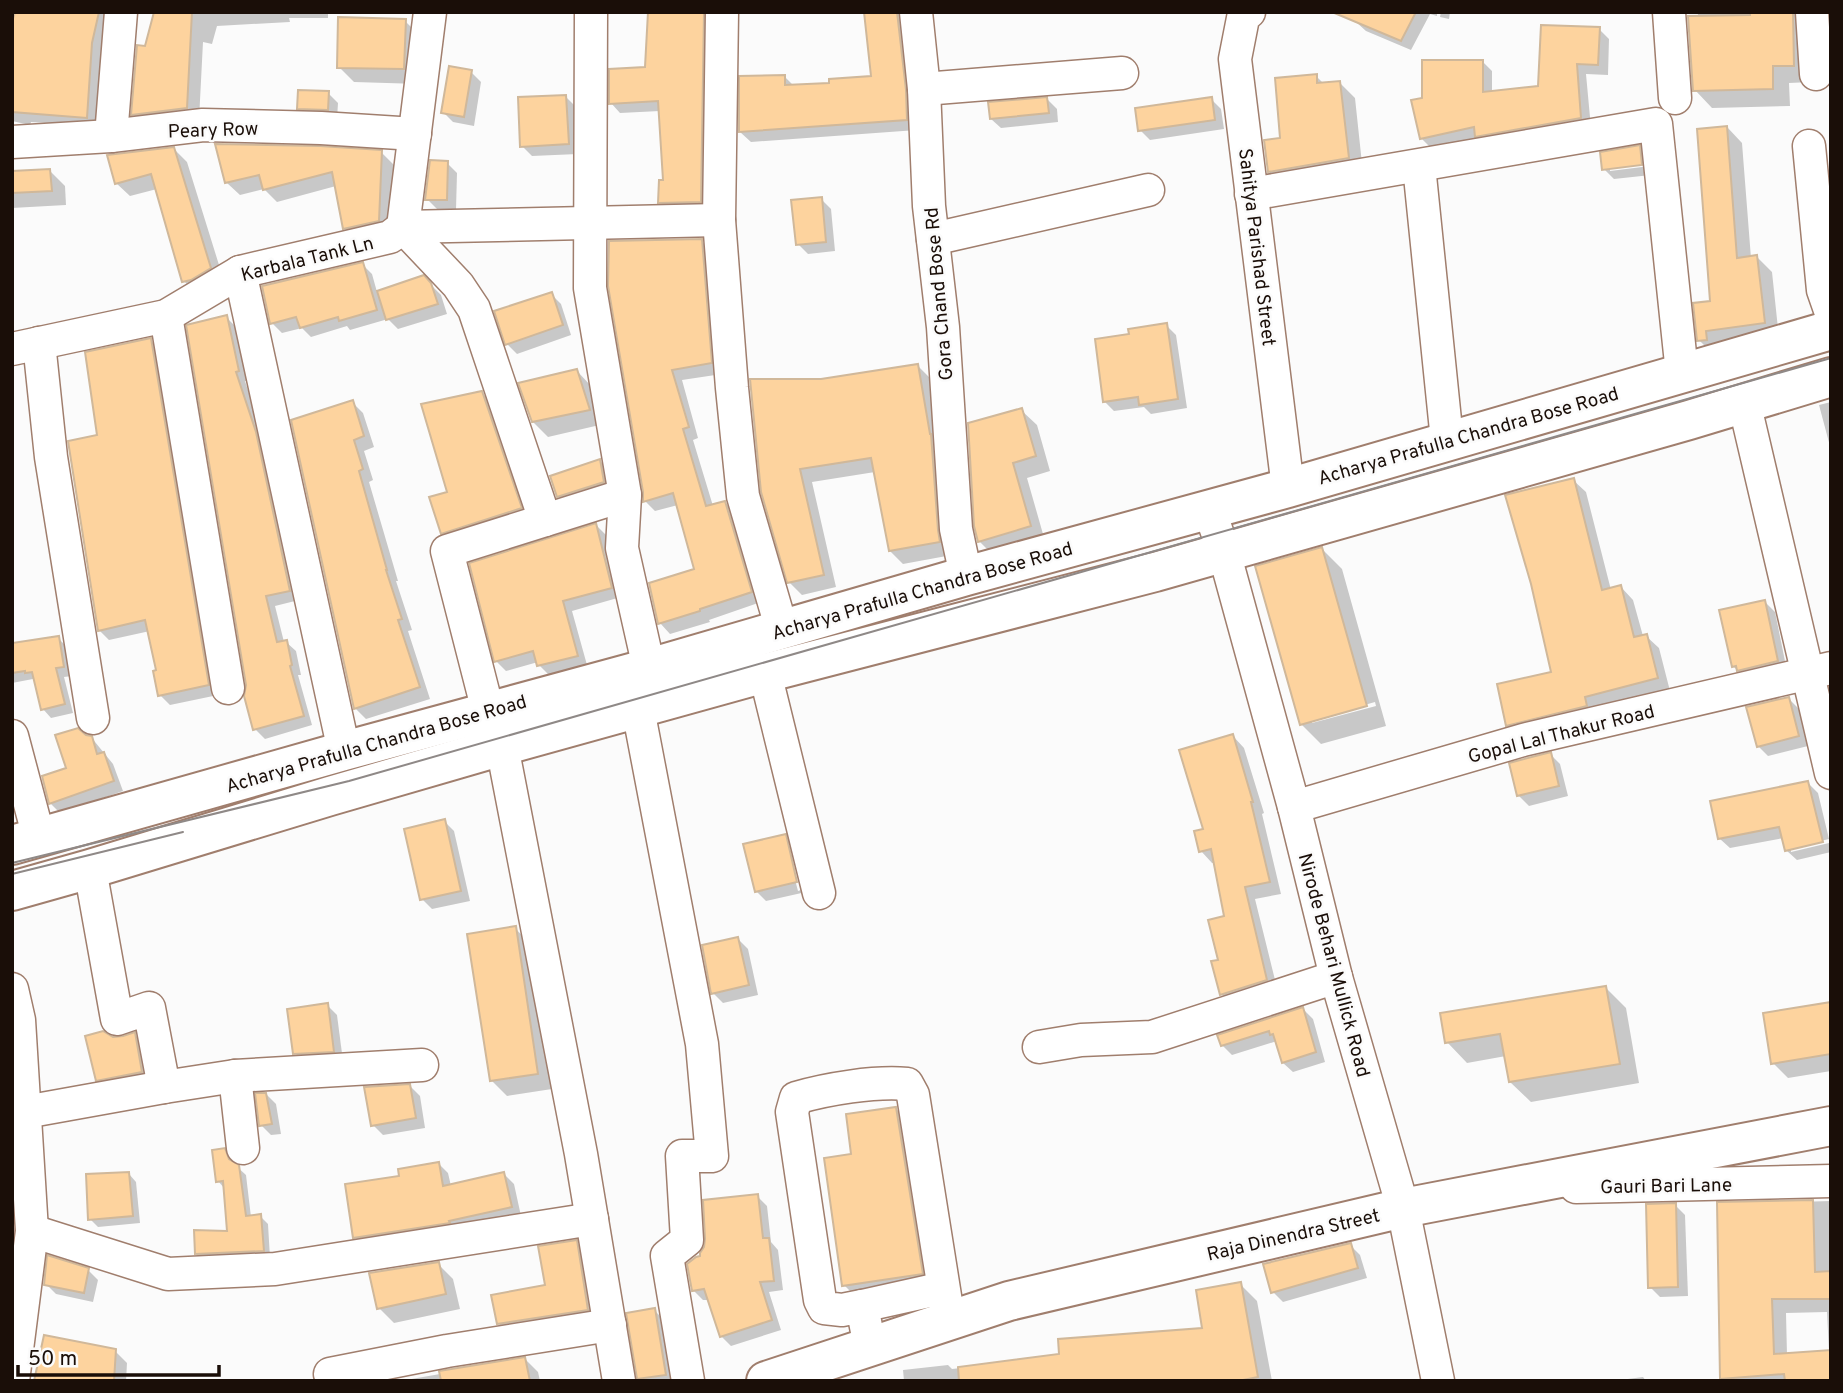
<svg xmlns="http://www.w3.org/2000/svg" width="1843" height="1393" viewBox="0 0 1843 1393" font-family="Overpass,sans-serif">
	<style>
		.shadow { fill: #0003; fill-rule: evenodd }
		.building { fill: #fdd39e; stroke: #d0b89a; stroke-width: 2 }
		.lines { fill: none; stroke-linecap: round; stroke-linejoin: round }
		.minor-casing { stroke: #a07e6d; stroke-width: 35 }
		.major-casing { stroke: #a07e6d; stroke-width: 42 }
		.minor { stroke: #fff; stroke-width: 32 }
		.major { stroke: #fff; stroke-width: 38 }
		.tram { stroke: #8f8987; stroke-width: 2 }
		.labels { text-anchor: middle; stroke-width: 5; stroke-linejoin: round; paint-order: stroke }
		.street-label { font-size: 19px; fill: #1a0e08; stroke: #fbfbfb }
	</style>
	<rect width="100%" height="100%" fill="#fbfbfb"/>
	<g class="shadow">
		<polygon points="12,12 108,12 109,16 101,53 96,126 31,122 30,125 12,121"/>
		<polygon points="155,12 328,12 328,18 289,18 290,22 217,26 212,44 203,42 199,120 145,127 133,114 146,47"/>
		<polygon points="650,12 711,12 710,211 669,212 660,202 665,182 660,111 620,113 611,103 647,68"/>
		<polygon points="866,12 906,12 917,130 751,142 740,132 784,76 794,86 831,85 873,78"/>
		<polygon points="1362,12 1437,12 1437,16 1430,14 1411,50 1366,31 1356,22"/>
		<polygon points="1441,12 1450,12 1449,19 1440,17"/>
		<polygon points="1698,12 1809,12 1811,82 1789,83 1790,106 1712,108 1695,90"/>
		<polygon points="405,21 420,36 419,84 354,82 339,67"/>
		<polygon points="1599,29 1609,39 1608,75 1586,74 1591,128 1487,146 1479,138 1431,148 1421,138 1424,99 1482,61 1492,71 1492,93 1540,87"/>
		<polygon points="471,72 481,82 474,126 453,122 443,112"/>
		<polygon points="1316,76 1324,84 1340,83 1355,98 1363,173 1284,187 1269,172 1282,140"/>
		<polygon points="328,93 338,103 337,119 309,118 299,108"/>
		<polygon points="565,96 575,106 578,154 532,156 522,146"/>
		<polygon points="1047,99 1057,109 1058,122 1001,128 991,119"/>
		<polygon points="1211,99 1221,109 1224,129 1150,140 1140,130"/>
		<polygon points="1727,127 1742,143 1751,258 1757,257 1772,272 1779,338 1714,355 1699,340 1712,303"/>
		<polygon points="217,145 381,152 394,165 391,233 357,241 344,228 336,186 277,202 264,189 240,195 227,183"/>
		<polygon points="1639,147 1649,157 1650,162 1610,167 1610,171 1650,166 1651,175 1614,179 1604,169"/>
		<polygon points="174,149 187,162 224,281 197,295 184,281 157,189 130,196 116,183"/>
		<polygon points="447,163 457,173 456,210 437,209 427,199"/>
		<polygon points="50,171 65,186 66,205 12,208 12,173"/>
		<polygon points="821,199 831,209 835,251 808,254 798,244"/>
		<polygon points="701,241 712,251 722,374 682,380 698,438 693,440 713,506 725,503 736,513 761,602 709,620 710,622 670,634 660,623 696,571 678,505 655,511 645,501 610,286"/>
		<polygon points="362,264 372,274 377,292 423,277 441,295 447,314 398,329 388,319 350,330 347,326 311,337 302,328 282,333 272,323"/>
		<polygon points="551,294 561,304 571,335 517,354 507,344"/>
		<polygon points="226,317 236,327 247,381 245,381 265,443 299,600 275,606 284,642 286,642 296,651 301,675 298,675 312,725 265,739 255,729 248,685"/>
		<polygon points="1166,325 1176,335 1187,408 1151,414 1144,407 1114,411 1104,401 1131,336"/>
		<polygon points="150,340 160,350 218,695 170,705 160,695 158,672 150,631 109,640 99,630 99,436"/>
		<polygon points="918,366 931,379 952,555 903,564 890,551 875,472 812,482 836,587 802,595 789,582 763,492 822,381"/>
		<polygon points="577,371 592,387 604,424 548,437 533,422"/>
		<polygon points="482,393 494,405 533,520 454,545 442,533"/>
		<polygon points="352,402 363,413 374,447 364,451 373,480 369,482 398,581 396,581 412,630 408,631 430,699 366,719 355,708"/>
		<polygon points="1831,402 1831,450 1819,405"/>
		<polygon points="1021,410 1037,425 1050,471 1027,478 1045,541 994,556 979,541"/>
		<polygon points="600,461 610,471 613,492 568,506 558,496"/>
		<polygon points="1573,480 1586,492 1611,590 1621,587 1633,600 1643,636 1646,636 1659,648 1670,691 1520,737 1508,725 1554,674"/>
		<polygon points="596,525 606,535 621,597 572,611 587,665 549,675 539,665 538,662 506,671 496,661"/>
		<path d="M1322 549 1342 569 1386 726 1321 744 1301 724ZM1375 702 1376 706 1312 723V720Z"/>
		<polygon points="1765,602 1775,612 1787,671 1743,676 1733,666"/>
		<polygon points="58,638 67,647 72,676 64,677 73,713 51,718 43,709 36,682 33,679 12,683 12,645"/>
		<polygon points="1789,699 1799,709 1808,746 1768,756 1758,746"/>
		<polygon points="85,736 91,737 113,764 123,791 60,813 50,803"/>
		<polygon points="1233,736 1244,748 1264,813 1262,814 1281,894 1255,899 1278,992 1234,1006 1222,995 1213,962 1220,961 1226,917 1215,863 1212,863 1201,851 1205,830"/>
		<polygon points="1550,754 1560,764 1568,796 1529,806 1519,796"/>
		<polygon points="1808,783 1818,793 1829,839 1791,848 1791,852 1829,843 1831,852 1797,860 1787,851 1784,838 1730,848 1720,839"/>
		<polygon points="444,821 454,831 470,901 432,909 422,899"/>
		<path d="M785 836 795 846 806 892 766 901 756 891ZM786 845H790L801 890 798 891Z"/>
		<polygon points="515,928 530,944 552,1089 507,1096 491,1080"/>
		<polygon points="738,939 748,949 758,995 723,1003 713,993"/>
		<polygon points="1605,987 1626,1008 1639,1083 1531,1102 1510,1082 1506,1056 1467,1063 1447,1042"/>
		<polygon points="1831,1004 1831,1071 1788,1078 1773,1063"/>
		<polygon points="327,1005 337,1015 343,1061 305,1063 295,1053"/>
		<polygon points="1303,1009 1313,1019 1325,1062 1293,1072 1283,1063 1277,1041 1232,1055 1222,1045"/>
		<polygon points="134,1034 144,1044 151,1082 107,1090 97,1080 111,1038"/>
		<polygon points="410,1086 420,1096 425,1128 383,1135 373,1125"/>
		<polygon points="266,1094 276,1104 281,1134 271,1135 261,1125"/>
		<polygon points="896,1109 916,1129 942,1293 864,1305 844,1285 853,1156"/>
		<polygon points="224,1150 231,1158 234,1164 246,1175 251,1217 260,1216 268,1224 270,1258 204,1261 196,1254 228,1232 225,1189 218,1181"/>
		<polygon points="438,1163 448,1173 451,1186 504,1174 514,1184 521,1216 365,1247 355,1237 401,1177"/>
		<polygon points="129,1174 136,1182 140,1223 98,1227 90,1219"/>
		<polygon points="757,1196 767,1206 771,1242 778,1250 783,1290 769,1292 781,1330 731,1346 721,1336 709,1300 703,1300 693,1290 702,1258"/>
		<path d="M1831 1201V1381H1722L1719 1204ZM1827 1312 1829 1352 1787 1355 1786 1313Z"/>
		<polygon points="1675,1205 1685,1215 1688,1296 1660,1297 1650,1287"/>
		<polygon points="576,1242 590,1256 601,1323 512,1337 499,1324 547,1286"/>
		<polygon points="1350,1245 1360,1255 1367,1278 1283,1302 1273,1292"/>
		<polygon points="438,1264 453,1279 460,1309 394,1323 379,1308"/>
		<polygon points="88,1270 98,1280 93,1302 56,1294 46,1284"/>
		<polygon points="1240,1284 1257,1301 1272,1381 904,1381 903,1370 948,1365 952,1369 1061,1356 1204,1329"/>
		<polygon points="654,1310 664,1320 674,1381 641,1381 639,1379"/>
		<polygon points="115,1351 127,1363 126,1381 36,1381"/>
		<polygon points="525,1359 538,1372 540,1381 400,1381"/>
		<polygon points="1643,1377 1646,1381 1620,1380"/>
	</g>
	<g class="building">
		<polygon points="15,12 99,12 92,43 87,118 12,112 12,22"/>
		<polygon points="154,12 192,12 187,108 131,115 137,45 145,46"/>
		<polygon points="648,12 704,12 701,202 658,203 659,180 663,180 658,101 609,104 609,69 645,67"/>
		<polygon points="864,12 897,12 906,90 907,120 739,132 739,76 785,75 785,85 829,83 829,79 871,76"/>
		<polygon points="1332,12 1416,12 1401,41"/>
		<polygon points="1750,12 1793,12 1794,66 1773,66 1773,89 1693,91 1688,16 1750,15"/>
		<polygon points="338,17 406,19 404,69 337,68"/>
		<polygon points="1541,25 1600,27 1598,65 1577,64 1581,118 1475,137 1474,127 1420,139 1411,100 1422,98 1422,60 1483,60 1483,92 1538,86"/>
		<polygon points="449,66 472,70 464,117 441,113"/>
		<polygon points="1317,74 1317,83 1340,81 1349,158 1268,172 1264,140 1280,138 1275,78"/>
		<polygon points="298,90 329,91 328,110 297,109"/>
		<polygon points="566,95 569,144 520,147 518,97"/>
		<polygon points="1047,97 1049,113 990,119 988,102"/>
		<polygon points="1212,97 1215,120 1138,131 1135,108"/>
		<polygon points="1727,126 1737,258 1757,255 1765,323 1706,331 1707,340 1697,341 1693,303 1710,301 1697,129"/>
		<polygon points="215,144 320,146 382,150 379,221 343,229 332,172 263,190 259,175 225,183"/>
		<polygon points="1640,145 1642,165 1602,170 1600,152"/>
		<polygon points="174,147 211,268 191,280 182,282 151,174 115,184 107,155"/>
		<polygon points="430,160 448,161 447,200 425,200"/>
		<polygon points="50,169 52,191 12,193 12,171"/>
		<polygon points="822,197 826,242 796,245 791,200"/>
		<polygon points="702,239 712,363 672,370 689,427 683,429 706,506 725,501 752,592 700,609 700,611 658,624 649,583 694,569 673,493 643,502 643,492 608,286 609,241"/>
		<polygon points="363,262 377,310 339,321 338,317 300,328 296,317 270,324 262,286"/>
		<polygon points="424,275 431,283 438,304 386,320 377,291"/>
		<polygon points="552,292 563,325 505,345 494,311"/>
		<polygon points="227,315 239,371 236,372 256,432 290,591 266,596 277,642 287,640 292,665 290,666 304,716 253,730 244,696 246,685 186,325"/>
		<polygon points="1167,323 1178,399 1139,405 1138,397 1103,402 1095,339 1129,334 1128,329"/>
		<polygon points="151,338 209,685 158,696 153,671 156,670 145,620 98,631 68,441 97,435 85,352"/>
		<polygon points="918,364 930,434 931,434 938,530 940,542 889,551 871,458 800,469 824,575 787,583 761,492 750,379 821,379"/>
		<polygon points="577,369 590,410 532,422 518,383"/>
		<polygon points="482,391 522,508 441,534 429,497 447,492 421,404"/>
		<polygon points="353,400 364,436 354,440 363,469 359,471 387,570 386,570 402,619 398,620 420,687 354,709 291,420"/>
		<polygon points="1022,408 1036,456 1013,463 1031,526 978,542 974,526 968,423"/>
		<polygon points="600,459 604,482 557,497 550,476"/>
		<polygon points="1574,478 1602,590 1621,585 1634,637 1647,634 1658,678 1585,697 1587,706 1506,726 1497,684 1551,672 1531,584 1505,495"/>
		<polygon points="596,523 612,588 563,601 578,656 537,666 533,651 494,662 469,563"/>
		<polygon points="1322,547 1367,706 1300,725 1255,566"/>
		<polygon points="1765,600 1778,661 1737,671 1736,666 1732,667 1719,610"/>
		<polygon points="59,636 64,667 56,668 65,704 41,710 32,672 25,673 25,671 12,673 12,643"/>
		<polygon points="1789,697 1799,736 1757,747 1746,707"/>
		<polygon points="78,728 86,735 92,736 97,754 104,752 114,781 49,804 42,776 66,768 55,735"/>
		<polygon points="1233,734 1253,802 1251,802 1270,882 1245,887 1267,980 1220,995 1211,961 1218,960 1208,920 1224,916 1211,849 1199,852 1194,831 1203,829 1179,750"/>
		<polygon points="1551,752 1559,786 1517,796 1509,763"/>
		<polygon points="1808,781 1823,842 1785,851 1779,827 1718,839 1710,801"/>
		<polygon points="445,819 461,891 420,900 404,829"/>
		<polygon points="786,834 797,882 755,892 743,844"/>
		<polygon points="516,926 538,1074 490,1081 467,934"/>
		<polygon points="738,937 749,985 711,994 702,945"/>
		<polygon points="1606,986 1620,1064 1509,1082 1500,1034 1445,1043 1440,1013"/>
		<polygon points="1831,1002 1831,1054 1771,1064 1763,1013"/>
		<polygon points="328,1003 334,1052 293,1054 287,1009"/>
		<polygon points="1303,1007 1316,1052 1282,1063 1273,1034 1270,1035 1269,1031 1221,1046 1217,1035"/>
		<polygon points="103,1031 113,1037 123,1036 135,1032 142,1072 96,1081 85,1036"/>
		<polygon points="410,1084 416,1118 371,1126 364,1087"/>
		<polygon points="255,1093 266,1093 272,1124 259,1126"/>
		<polygon points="896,1107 923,1274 842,1286 824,1158 851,1154 846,1114"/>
		<polygon points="225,1148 229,1159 239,1165 246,1216 261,1214 264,1251 195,1254 194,1230 227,1231 223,1181 216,1182 212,1150"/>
		<polygon points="439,1162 443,1186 504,1172 512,1207 449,1221 450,1223 353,1238 345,1184 399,1176 398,1169"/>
		<polygon points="129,1172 133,1216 88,1220 86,1174"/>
		<polygon points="758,1194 763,1238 769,1238 774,1281 760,1282 772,1320 720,1337 704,1289 692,1291 687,1264 696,1257 700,1256 700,1253 704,1247 705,1239 703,1200"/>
		<polygon points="1813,1200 1815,1272 1831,1271 1831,1299 1772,1299 1774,1354 1831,1350 1831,1381 1785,1381 1784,1374 1720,1379 1717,1202"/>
		<polygon points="1676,1203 1678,1287 1648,1288 1646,1204"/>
		<polygon points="577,1240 588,1310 497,1324 491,1295 545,1285 538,1246"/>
		<polygon points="1351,1243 1358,1268 1271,1293 1263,1264"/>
		<polygon points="47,1255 89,1268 84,1293 44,1285"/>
		<polygon points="439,1262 446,1294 377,1309 369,1273"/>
		<polygon points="1241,1282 1258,1377 1238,1381 959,1381 958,1367 1059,1354 1058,1339 1202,1328 1196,1290"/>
		<polygon points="655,1308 666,1375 637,1379 626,1313"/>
		<polygon points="44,1335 116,1349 114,1381 34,1381"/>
		<polygon points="525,1357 530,1381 441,1381 439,1371"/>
	</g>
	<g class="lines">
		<g class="minor-casing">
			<g id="minor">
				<polyline points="430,12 403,227 719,220"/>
				<polyline points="591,12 590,288 625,495 622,548 649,668"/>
				<polyline points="722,12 719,220 732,388 743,496 782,630"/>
				<polyline points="916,12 924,89 929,206 943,327 956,529 966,576"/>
				<polyline points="1249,12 1244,13 1235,59 1288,488"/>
				<polyline points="1669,12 1675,98"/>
				<polyline points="1812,12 1816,74"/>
				<polyline points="924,89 1122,73"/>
				<polyline points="111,136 121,12"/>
				<polyline points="12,142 111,136 203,125 321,128 415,134"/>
				<polyline points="1809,146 1823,290 1831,313"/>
				<polyline points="1419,166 1447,440"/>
				<polyline points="1251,194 1656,124 1682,373"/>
				<polyline points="933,239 1148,190"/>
				<polyline points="240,272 344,751"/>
				<polyline points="166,316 228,688"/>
				<polyline points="39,343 51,457 93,718"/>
				<polyline points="12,349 166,316 240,272 390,237 403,227 458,285 474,309 545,520"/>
				<polyline points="1744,402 1831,773"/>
				<polyline points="1209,509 1224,552 1294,807 1336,977 1403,1208 1438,1381"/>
				<polyline points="765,673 819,893"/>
				<polyline points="638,709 702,1044 712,1156 682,1156 687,1240 667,1256 688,1381"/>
				<polyline points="488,711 447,551 625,495"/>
				<polyline points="12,736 39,838"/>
				<polyline points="502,746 581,1154 619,1381"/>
				<polyline points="1294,807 1523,740 1831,668"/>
				<polyline points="90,869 117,1019 149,1008 164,1087 235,1076 422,1065"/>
				<polyline points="12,989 19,1020 32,1231 13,1381"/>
				<polyline points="1039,1047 1081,1040 1152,1037 1336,977"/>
				<polyline points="235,1076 243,1148"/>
				<polyline points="25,1112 164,1087"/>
				<polyline points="1576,1187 1831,1181"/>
				<polyline points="32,1231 168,1274 275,1269 592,1219"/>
				<polyline points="862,1306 943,1288"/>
				<path d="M870 1347 862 1306 842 1310 824 1308 820 1300 792 1112 796 1098C826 1089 875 1081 907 1084L913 1095 949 1321"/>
				<polyline points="330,1374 447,1351 610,1325"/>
			</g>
		</g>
		<g class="major-casing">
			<g id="major">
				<polyline points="12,845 344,751 649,668 966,576 1288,488 1831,330"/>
				<polyline points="12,891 90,869 330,796 502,746 765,673 1155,572 1689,420 1831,377"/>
				<polyline points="766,1381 1009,1301 1403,1208 1831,1126"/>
			</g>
		</g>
		<use href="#minor" class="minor"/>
		<use href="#major" class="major"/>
		<g class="tram">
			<polyline points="12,863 349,781 1831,358"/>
			<polyline points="12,874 183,832"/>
		</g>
	</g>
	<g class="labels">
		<g class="street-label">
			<text transform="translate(213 129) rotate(-2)" y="7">Peary Row</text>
			<text transform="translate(1258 247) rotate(83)" y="7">Sahitya Parishad Street</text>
			<text transform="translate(307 258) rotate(-14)" y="7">Karbala Tank Ln</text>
			<text transform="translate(938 294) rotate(-95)" y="7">Gora Chand Bose Rd</text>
			<text transform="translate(1468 435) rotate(-16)" y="7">Acharya Prafulla Chandra Bose Road</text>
			<text transform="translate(922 590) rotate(-16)" y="7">Acharya Prafulla Chandra Bose Road</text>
			<text transform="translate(1561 733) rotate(-14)" y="7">Gopal Lal Thakur Road</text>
			<text transform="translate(376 743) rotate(-16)" y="7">Acharya Prafulla Chandra Bose Road</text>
			<text transform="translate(1335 965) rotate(75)" y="7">Nirode Behari Mullick Road</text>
			<text transform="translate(1666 1185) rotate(-1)" y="7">Gauri Bari Lane</text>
			<text transform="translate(1293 1234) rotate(-13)" y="7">Raja Dinendra Street</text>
		</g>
	</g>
	<rect width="1843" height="1393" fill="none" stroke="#1a0e08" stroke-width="28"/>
	<path d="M18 1365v10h201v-10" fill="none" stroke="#1a0e08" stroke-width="3.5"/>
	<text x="28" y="1365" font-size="21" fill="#1a0e08" stroke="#fbfbfb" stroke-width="5" paint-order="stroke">50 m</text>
</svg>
